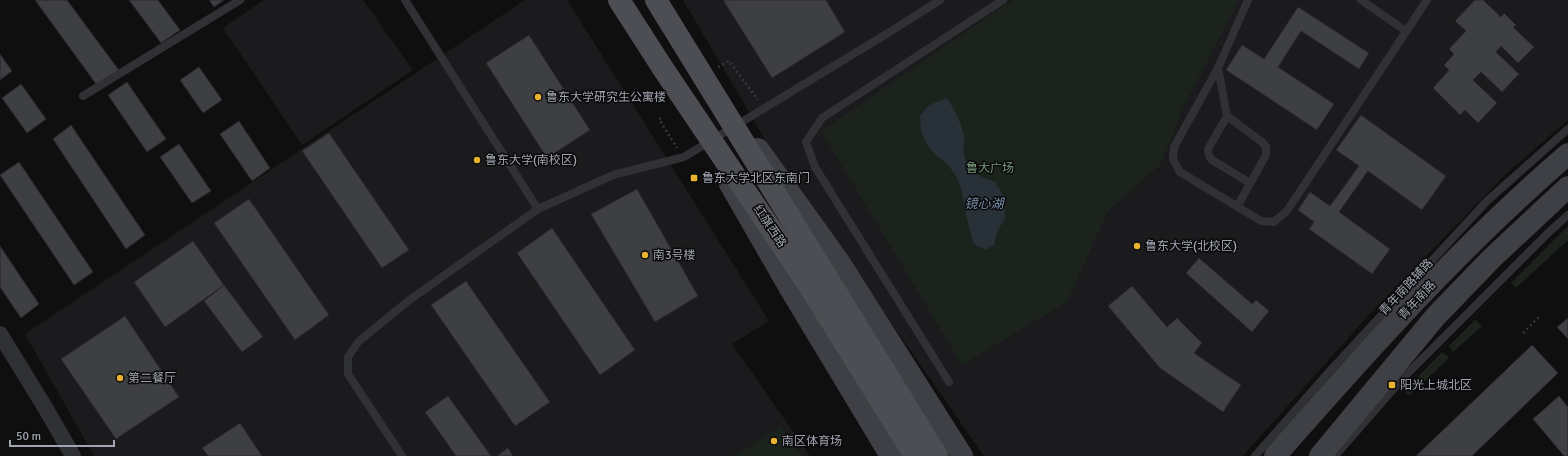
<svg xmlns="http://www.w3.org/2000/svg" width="1568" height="456" viewBox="0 0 1568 456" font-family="Signika,'Noto Sans SC',sans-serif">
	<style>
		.built { fill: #1b1b1d }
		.green { fill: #1c231d }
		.water { fill: #293138 }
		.building { fill: #3e3f43; stroke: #29292c }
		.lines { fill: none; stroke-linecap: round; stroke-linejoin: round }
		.path { stroke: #36383c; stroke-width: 2.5; stroke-dasharray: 2 3; stroke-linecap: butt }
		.lane { stroke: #303135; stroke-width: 8 }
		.street { stroke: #303135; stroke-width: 16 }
		.secondary { stroke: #3e4045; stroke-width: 22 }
		.primary { stroke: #4c4e54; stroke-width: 22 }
		.poi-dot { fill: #e9b32f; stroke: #0a0a0b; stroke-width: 1.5 }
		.labels { text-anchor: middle; stroke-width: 3; stroke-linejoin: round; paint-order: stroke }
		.poi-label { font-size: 12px; fill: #a1a5b1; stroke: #0a0a0b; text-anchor: start }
		.park-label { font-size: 12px; fill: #789b7c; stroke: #0a0a0b }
		.street-label { font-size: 12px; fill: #a1a5b1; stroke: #0a0a0b }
		.water-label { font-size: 13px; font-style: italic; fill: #7891ab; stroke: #0a0a0b }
	</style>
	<rect width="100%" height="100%" fill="#0f0f10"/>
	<g class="built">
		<polygon points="264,0 363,0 413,70 302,145 223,28"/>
		<polygon points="525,0 567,0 769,321 732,344 810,456 94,456 25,334"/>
		<polygon points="683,0 1568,0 1568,120 1507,173 1365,319 1243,456 984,456 776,158"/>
	</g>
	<g class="green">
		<polygon points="1013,0 1239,0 1184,106 1161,164 1108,211 1067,302 962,365 821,131"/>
		<polygon points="1568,226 1568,240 1516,288 1511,283"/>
		<polygon points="1475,320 1482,326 1453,352 1449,346"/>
		<polygon points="1442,352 1448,356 1449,358 1410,395 1406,393 1405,390"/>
		<polygon points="780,427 801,456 735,456"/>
	</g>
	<path class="water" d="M947 98C953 108 960 120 963 132 965 139 963 147 964 154 967 171 981 177 995 182L1004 197 1005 218 997 232 994 245 985 250 974 244C971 236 969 227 967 218 964 206 963 193 959 182 946 152 921 158 920 116L929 105Z"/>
	<g class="building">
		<polygon points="35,0 67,0 121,73 99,88"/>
		<polygon points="129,0 158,0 180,30 161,43"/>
		<polygon points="209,0 224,0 214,7"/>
		<polygon points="723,0 826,0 845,32 772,78"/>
		<polygon points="1475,0 1483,0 1501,17 1504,13 1516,25 1513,27 1534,47 1518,63 1501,46 1496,52 1519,74 1502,92 1481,72 1473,80 1497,103 1478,123 1465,110 1460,115 1433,88 1449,70 1444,65 1454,54 1449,49 1466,31 1455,21"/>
		<polygon points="1298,7 1369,53 1359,69 1301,31 1278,67 1334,104 1317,130 1226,70 1242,45 1264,59"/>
		<polygon points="529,35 590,130 547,158 486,63"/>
		<polygon points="0,54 12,71 0,80"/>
		<polygon points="199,67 222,100 203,113 180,80"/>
		<polygon points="127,82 166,139 147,152 108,95"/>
		<polygon points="21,84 46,119 27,133 2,98"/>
		<polygon points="1361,115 1446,176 1422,210 1368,171 1339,212 1390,249 1372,274 1309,229 1314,222 1298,210 1310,192 1330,206 1359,166 1336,150"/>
		<polygon points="239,121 270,168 252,181 220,134"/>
		<polygon points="71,125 145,235 126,249 53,139"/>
		<polygon points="329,133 409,250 382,268 302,151"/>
		<polygon points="179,144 211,191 192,203 160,157"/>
		<polygon points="19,162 93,272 74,285 0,175"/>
		<polygon points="637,189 698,296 655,322 591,214"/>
		<polygon points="249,199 329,315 295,340 214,223"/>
		<polygon points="552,228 635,350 600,375 517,253"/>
		<polygon points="193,241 224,285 165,327 134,282"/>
		<polygon points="0,246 39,304 21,318 0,287"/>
		<polygon points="1199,258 1252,304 1256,300 1269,311 1252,332 1186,273"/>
		<polygon points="466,281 550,402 515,426 431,305"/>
		<polygon points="224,285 263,337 242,352 204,301"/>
		<polygon points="1132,286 1167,327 1177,318 1202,343 1194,353 1241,385 1223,412 1160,368 1108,306"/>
		<polygon points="125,316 179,397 116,439 61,359"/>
		<polygon points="1568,318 1568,339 1557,327"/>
		<polygon points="1532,345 1558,373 1472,456 1416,456"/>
		<polygon points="448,396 491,456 456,456 425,412"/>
		<polygon points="1559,396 1568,407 1568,456 1564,456 1533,419"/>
		<polygon points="240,423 262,456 208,456 202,448"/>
		<polygon points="508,448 513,456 497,456"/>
	</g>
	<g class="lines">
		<g class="path">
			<polyline points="718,67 729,61 758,100"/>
			<polyline points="661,118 659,119 677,148"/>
			<polyline points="1523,333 1539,317"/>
		</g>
		<g class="lane">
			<polyline points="405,0 538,209"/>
			<polyline points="1248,0 1218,68 1174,147 1173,159 1180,172 1261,221 1274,222 1287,211 1427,0"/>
			<polyline points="1361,0 1406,31"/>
			<polyline points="1218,68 1227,116 1262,142 1266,147 1266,155 1237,207"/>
			<polyline points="83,96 240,0"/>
			<polyline points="1227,116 1208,149 1209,156 1212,160 1250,183"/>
			<polyline points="949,382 815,167 806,142 822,118 1003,0"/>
			<polyline points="402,456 348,374 348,357 358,342 408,301 538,209 613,175 684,157 888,33 940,0"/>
			<polyline points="1255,456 1329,372 1487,201 1568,129"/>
			<polyline points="1335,456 1402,379 1549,232 1568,215"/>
		</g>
		<polyline class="street" points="0,334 46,409 73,456"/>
		<g class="secondary">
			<polyline points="758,149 839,262 962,456"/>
			<polyline points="730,184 791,290 891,456"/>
			<path d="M1275 456C1368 350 1462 245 1568 154"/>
			<polyline points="1320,456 1436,316 1492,258 1568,187"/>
		</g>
		<g class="primary">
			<polyline points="619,0 664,70 808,284 915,456"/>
			<polyline points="656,0 937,456"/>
		</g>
	</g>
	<g class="poi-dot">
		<circle cx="538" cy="97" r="4"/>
		<circle cx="477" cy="160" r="4"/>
		<rect x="690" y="174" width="8" height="8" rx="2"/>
		<circle cx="1137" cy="246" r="4"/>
		<circle cx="645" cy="255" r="4"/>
		<circle cx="120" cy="378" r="4"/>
		<rect x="1388" y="381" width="8" height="8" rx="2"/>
		<circle cx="774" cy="441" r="4"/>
	</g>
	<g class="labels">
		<g class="poi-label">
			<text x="546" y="101">鲁东大学研究生公寓楼</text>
			<text x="485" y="164">鲁东大学(南校区)</text>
			<text x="702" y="182">鲁东大学北区东南门</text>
			<text x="1145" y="250">鲁东大学(北校区)</text>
			<text x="653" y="259">南3号楼</text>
			<text x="128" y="382">第二餐厅</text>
			<text x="1400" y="389">阳光上城北区</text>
			<text x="782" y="445">南区体育场</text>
		</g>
		<g class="park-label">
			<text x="990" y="172">鲁大广场</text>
		</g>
		<g class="street-label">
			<text transform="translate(770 226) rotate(56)" y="4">红旗西路</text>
			<text transform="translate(1406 287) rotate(-47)" y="4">青年南路辅路</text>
			<text transform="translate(1417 300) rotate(-47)" y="4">青年南路</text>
		</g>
		<g class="water-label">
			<text x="984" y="208">镜心湖</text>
		</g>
	</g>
	<path d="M10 440v6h104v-6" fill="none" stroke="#a1a5b1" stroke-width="2"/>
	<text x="16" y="440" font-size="12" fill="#a1a5b1" stroke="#0a0a0b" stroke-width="3" paint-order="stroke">50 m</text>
</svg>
